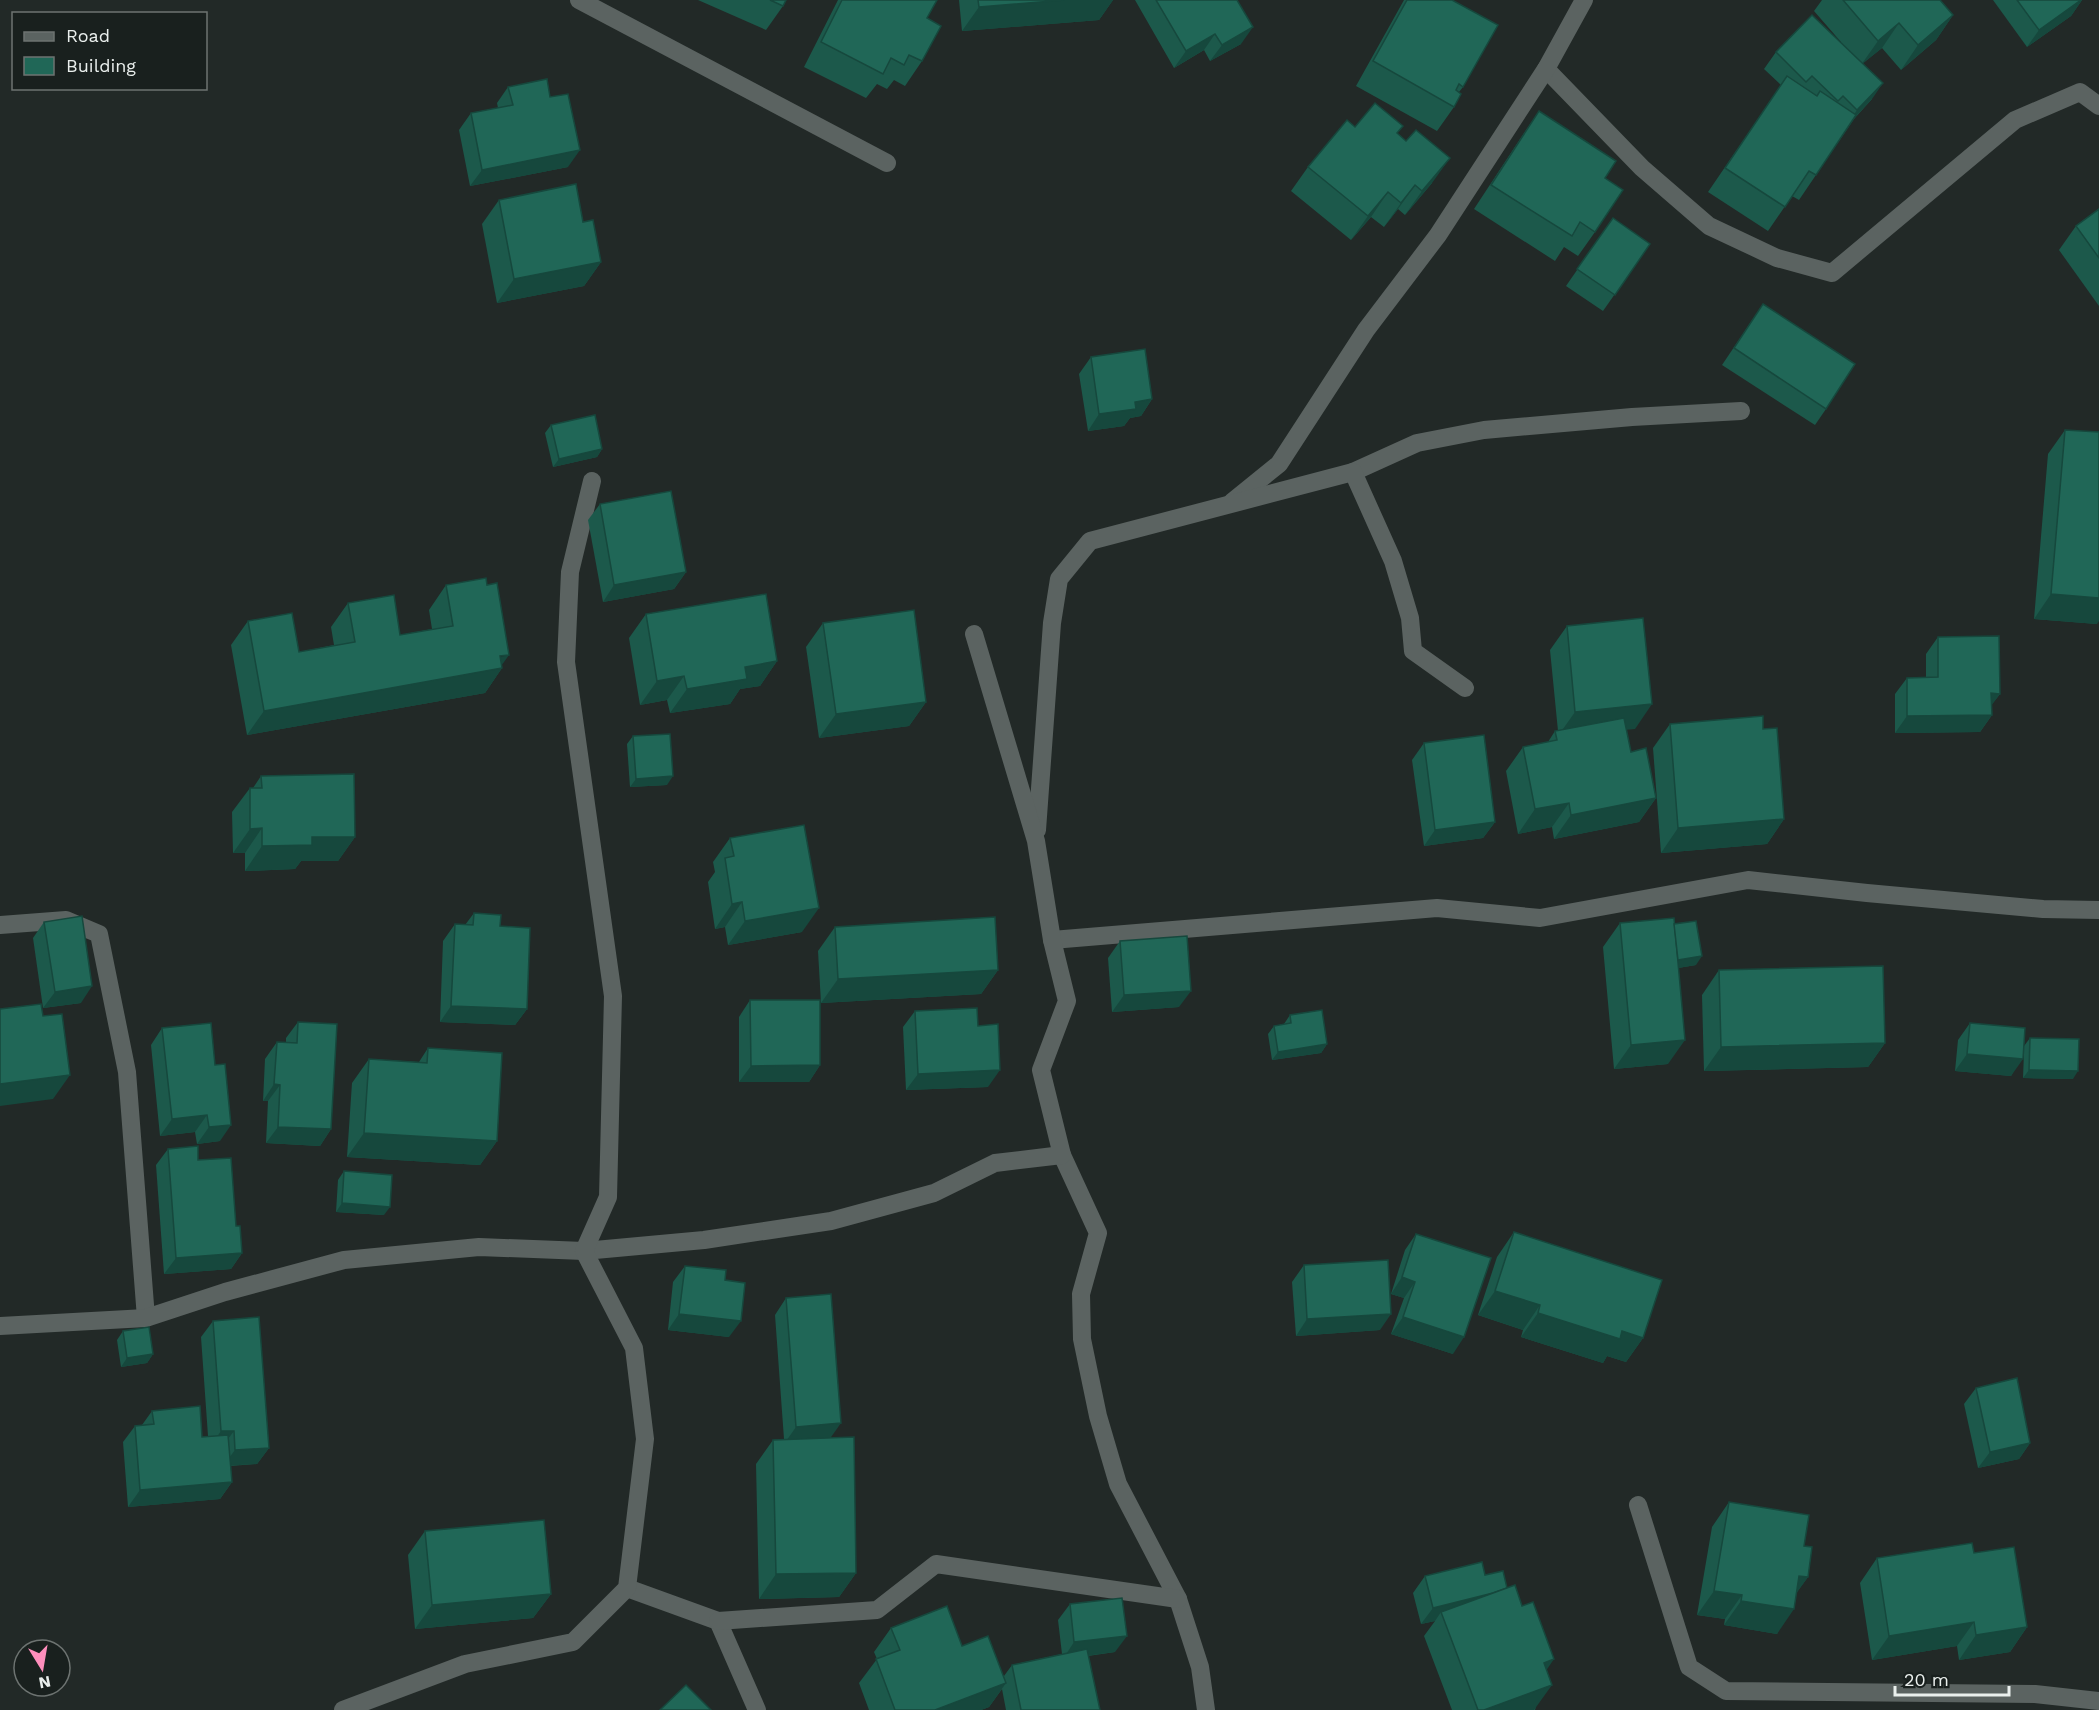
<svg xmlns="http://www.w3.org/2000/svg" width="2099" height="1710" viewBox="0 0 2099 1710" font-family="'Work Sans',sans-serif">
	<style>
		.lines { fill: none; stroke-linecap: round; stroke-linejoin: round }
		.street { stroke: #5b6361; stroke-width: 18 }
		.wall { fill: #1c594b }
		.shaded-wall { fill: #16483d }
		.building { fill: #206757; stroke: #16483d; stroke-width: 1.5 }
	</style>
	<rect width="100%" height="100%" fill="#222927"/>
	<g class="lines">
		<g class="street">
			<polyline points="579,0 887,163"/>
			<polyline points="1546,69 1642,168 1709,226 1777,258 1832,273 2015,120 2080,92 2099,106"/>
			<polyline points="1353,472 1417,443 1484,430 1632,417 1741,411"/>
			<polyline points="1232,502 1279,464 1366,330 1438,235 1546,69 1584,0"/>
			<polyline points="1037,830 1052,623 1059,579 1090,541 1353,472 1393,561 1410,618 1413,651 1465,688"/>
			<polyline points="0,925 66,920 99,934 127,1072 146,1318"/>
			<polyline points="1052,940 1437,908 1540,918 1748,880 1867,893 2043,909 2099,910"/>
			<polyline points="1062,1155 1098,1233 1081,1294 1082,1339 1098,1416 1118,1484 1178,1599 1200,1667 1206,1710"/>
			<polyline points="0,1326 146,1318 225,1292 344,1260 479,1247 584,1251 704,1240 831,1221 934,1193 995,1163 1062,1155 1041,1070 1067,1001 1052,940 1036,841 974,634"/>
			<polyline points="1638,1505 1689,1667 1726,1691 2035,1694 2099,1701"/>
			<polyline points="627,1588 718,1621 757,1710"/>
			<polyline points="718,1621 877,1610 936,1564 1178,1599"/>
			<polyline points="343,1710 465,1664 573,1642 627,1588 645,1439 634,1348 584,1251 608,1197 613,996 566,662 570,572 592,481"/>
		</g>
	</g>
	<g class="wall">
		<polygon points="698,0 786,0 783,6 766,30"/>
		<polygon points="838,0 937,0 927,18 922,61 905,86 894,80 887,89 877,84 866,98 804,67"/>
		<polygon points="959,0 1113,0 1099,20 962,31"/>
		<polygon points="1135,0 1237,0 1241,44 1210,61 1204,50 1174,68"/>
		<polygon points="1404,0 1452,0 1463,87 1459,92 1454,107 1437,131 1356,86"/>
		<polygon points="1822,0 1940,0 1953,15 1936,40 1901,70 1882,48 1863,63 1872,99 1854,119 1799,200 1792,196 1768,231 1708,192 1781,85 1764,69 1776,52 1841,42 1814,11"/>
		<polygon points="1993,0 2082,0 2071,16 2027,47"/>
		<polygon points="508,87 568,167 470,186 459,130 471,113 498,108 497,103"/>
		<polygon points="1539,111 1595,232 1578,256 1564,247 1555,261 1474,209 1522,136"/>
		<polygon points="1355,127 1397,134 1432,183 1405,215 1398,209 1384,227 1371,217 1351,240 1291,191 1308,167"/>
		<polygon points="499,200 583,222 601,262 584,286 497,303 482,224"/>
		<polygon points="2099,209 2099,306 2059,250 2076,226"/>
		<polygon points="1613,218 1650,244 1603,311 1566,286"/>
		<polygon points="1763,304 1826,409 1815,425 1722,365"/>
		<polygon points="1091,357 1152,399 1141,416 1130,418 1124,426 1088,431 1079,374"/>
		<polygon points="551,425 602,449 597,457 553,467 545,433"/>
		<polygon points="2065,430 2097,624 2034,619 2048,454"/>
		<polygon points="600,504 686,572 674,589 603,602 588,520"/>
		<polygon points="446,585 502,665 502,668 485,693 247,735 231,645 248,621 299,652 334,645 331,627 348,603 400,635 432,629 429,610"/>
		<polygon points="646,614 777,661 760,686 740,689 730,704 670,713 667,700 640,705 629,638"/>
		<polygon points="823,623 926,702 909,726 819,738 806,647"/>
		<polygon points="1567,626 1635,729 1626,729 1631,752 1656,798 1639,822 1554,839 1552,827 1518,834 1506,771 1523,747 1548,742 1555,731 1558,731 1550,650"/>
		<polygon points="1938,637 2000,694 1991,705 1992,715 1980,732 1895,733 1895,694 1907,678 1926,677 1926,654"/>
		<polygon points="1670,724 1763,729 1784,819 1767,844 1661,853 1653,748"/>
		<polygon points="633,736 667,785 630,787 627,744"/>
		<polygon points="1424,743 1495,822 1483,838 1424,846 1412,760"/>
		<polygon points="261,776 355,837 338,861 301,861 295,869 245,871 245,853 233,853 232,812 250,788 253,788"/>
		<polygon points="730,838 802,932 728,945 725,927 715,929 708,882 715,872 713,862"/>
		<polygon points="474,913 500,926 527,1009 515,1025 440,1022 443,941 455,924 465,925"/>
		<polygon points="44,922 81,1003 43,1008 33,938"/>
		<polygon points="1620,923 1696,965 1678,968 1668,1064 1614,1069 1603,947"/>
		<polygon points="835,927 998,970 981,994 821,1003 818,951"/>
		<polygon points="1120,941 1179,1007 1112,1012 1108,958"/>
		<polygon points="1719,970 1885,1043 1868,1067 1704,1071 1702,995"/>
		<polygon points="750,1000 820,1065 809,1082 739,1082 739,1017"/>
		<polygon points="915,1011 978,1026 988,1087 906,1090 903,1027"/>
		<polygon points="1290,1015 1327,1044 1321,1053 1272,1060 1268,1034 1274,1026 1284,1024"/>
		<polygon points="298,1022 331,1129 320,1146 266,1143 268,1101 263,1101 265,1059 277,1042 286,1042 286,1038"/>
		<polygon points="1970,1023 2024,1046 2030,1038 2073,1079 2023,1078 2024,1052 2011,1076 1955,1071 1958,1040"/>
		<polygon points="162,1028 220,1141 197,1144 195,1132 160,1136 151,1045"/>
		<polygon points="428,1048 497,1141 480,1165 347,1157 352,1083 369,1059 419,1062"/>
		<polygon points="168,1149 198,1160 236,1226 242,1253 231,1269 164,1274 156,1165"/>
		<polygon points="344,1171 384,1215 336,1212 338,1180"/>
		<polygon points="1514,1232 1643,1338 1626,1362 1607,1356 1603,1363 1521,1337 1523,1330 1478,1315 1497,1257"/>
		<polygon points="1416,1234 1453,1354 1391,1334 1404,1298 1391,1294 1405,1250"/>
		<polygon points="1304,1265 1380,1330 1296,1336 1292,1282"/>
		<polygon points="685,1266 725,1280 729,1337 668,1330 673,1282"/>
		<polygon points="786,1298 831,1438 856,1573 839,1597 759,1599 756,1464 773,1440 784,1439 775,1315"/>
		<polygon points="213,1321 269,1448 257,1464 230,1466 232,1482 220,1499 128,1507 123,1442 135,1426 142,1425 152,1411 202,1437 208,1436 201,1337"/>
		<polygon points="123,1331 153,1354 147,1363 121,1367 117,1340"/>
		<polygon points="1976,1388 2030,1443 2019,1459 1978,1468 1964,1404"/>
		<polygon points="1729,1502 1804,1546 1808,1577 1796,1593 1777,1634 1724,1625 1725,1619 1697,1615 1712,1527"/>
		<polygon points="425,1531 551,1594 533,1618 415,1629 408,1555"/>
		<polygon points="1974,1553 2027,1627 2010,1652 1959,1660 1957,1646 1872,1660 1860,1583 1877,1558"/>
		<polygon points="1485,1575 1507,1588 1546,1670 1535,1710 1452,1710 1424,1636 1435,1621 1421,1624 1413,1593 1425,1576"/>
		<polygon points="1070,1604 1115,1652 1088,1656 1100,1710 1006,1710 1002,1689 989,1707 981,1710 869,1710 859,1683 877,1659 874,1652 891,1628 962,1646 1004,1676 1012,1665 1062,1654 1058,1620"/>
	</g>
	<g class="shaded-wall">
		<polygon points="1064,0 1113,0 1099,20 962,31 979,7"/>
		<polygon points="2082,0 2071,16 2027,47 2039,30"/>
		<polygon points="1953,15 1936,40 1901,70 1918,45"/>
		<polygon points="1899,23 1882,48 1861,65 1878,41"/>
		<polygon points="1253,27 1241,44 1210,61 1222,45"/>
		<polygon points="1215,34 1204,50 1174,68 1186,51"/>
		<polygon points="1883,83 1872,99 1846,127 1857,110"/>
		<polygon points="580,150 568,167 470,186 482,170"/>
		<polygon points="1450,158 1432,183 1405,215 1422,191"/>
		<polygon points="1415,185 1398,209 1384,227 1401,203"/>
		<polygon points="1388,192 1371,217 1351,240 1368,216"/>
		<polygon points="601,262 584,286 497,303 514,279"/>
		<polygon points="1152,399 1141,416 1130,418 1124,426 1088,431 1099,414 1135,402"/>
		<polygon points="602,449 597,457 553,467 559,459"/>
		<polygon points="686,572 674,589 603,602 614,585"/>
		<polygon points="2051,594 2099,598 2099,621 2097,624 2034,619"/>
		<polygon points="509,655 499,669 502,668 485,693 247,735 264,711"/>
		<polygon points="777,661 760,686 740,689 730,704 670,713 687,689 745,667"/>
		<polygon points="684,676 667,700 640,705 657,681"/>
		<polygon points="1991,693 2000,694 1988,710"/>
		<polygon points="926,702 909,726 819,738 836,714"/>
		<polygon points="1652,704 1635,729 1558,736 1575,712"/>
		<polygon points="1992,715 1980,732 1895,733 1907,716"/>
		<polygon points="673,776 667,785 630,787 636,779"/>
		<polygon points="1656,798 1639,822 1554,839 1571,815"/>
		<polygon points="1569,803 1552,827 1518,834 1535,809"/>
		<polygon points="1784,819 1767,844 1661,853 1678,828"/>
		<polygon points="1495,822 1483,838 1424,846 1435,830"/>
		<polygon points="262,828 245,853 233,853 250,829"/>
		<polygon points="312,837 355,837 338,861 301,861 295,869 245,871 262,846"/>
		<polygon points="742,902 725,927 715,929 732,904"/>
		<polygon points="819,908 802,932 728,945 745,921"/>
		<polygon points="1702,956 1696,965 1666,970 1672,961"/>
		<polygon points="998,970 981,994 821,1003 838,979"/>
		<polygon points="92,986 81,1003 43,1008 55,992"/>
		<polygon points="1191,991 1179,1007 1112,1012 1124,995"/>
		<polygon points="451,1006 527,1009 515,1025 440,1022"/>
		<polygon points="1685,1040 1668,1064 1614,1069 1631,1045"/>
		<polygon points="1885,1043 1868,1067 1704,1071 1721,1047"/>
		<polygon points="1327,1044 1321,1053 1272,1060 1278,1052"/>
		<polygon points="1967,1054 2023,1059 2011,1076 1955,1071"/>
		<polygon points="820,1065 809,1082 739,1082 751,1066"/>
		<polygon points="1000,1070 988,1087 906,1090 918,1074"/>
		<polygon points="2029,1070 2078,1071 2073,1079 2023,1078"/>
		<polygon points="70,1075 53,1099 0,1106 0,1084"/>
		<polygon points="274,1084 280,1085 268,1101 263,1101"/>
		<polygon points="207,1115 195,1132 160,1136 172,1119"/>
		<polygon points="231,1125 220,1141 197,1144 209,1127"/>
		<polygon points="278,1127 331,1129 320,1146 266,1143"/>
		<polygon points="364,1133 497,1141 480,1165 347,1157"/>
		<polygon points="342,1203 390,1207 384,1215 336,1212"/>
		<polygon points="242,1253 231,1269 164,1274 176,1258"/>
		<polygon points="1402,1277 1415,1282 1404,1298 1391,1294"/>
		<polygon points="1495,1291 1540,1305 1523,1330 1478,1315"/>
		<polygon points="1538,1313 1622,1331 1643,1338 1626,1362 1607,1356 1603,1363 1521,1337"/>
		<polygon points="679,1314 741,1321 729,1337 668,1330"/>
		<polygon points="1391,1314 1380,1330 1296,1336 1307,1319"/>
		<polygon points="1403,1317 1464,1337 1453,1354 1391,1334"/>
		<polygon points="153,1354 147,1363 121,1367 127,1358"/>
		<polygon points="841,1423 829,1440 784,1444 796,1427"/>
		<polygon points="221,1431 234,1431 222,1447 209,1448"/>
		<polygon points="2030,1443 2019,1459 1978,1468 1990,1452"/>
		<polygon points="269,1448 257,1464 223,1466 235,1450"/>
		<polygon points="232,1482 220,1499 128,1507 140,1490"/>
		<polygon points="856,1573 839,1597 759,1599 776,1574"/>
		<polygon points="1799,1576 1808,1577 1791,1601"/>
		<polygon points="1507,1589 1441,1612 1435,1621 1421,1624 1433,1608"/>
		<polygon points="1714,1591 1742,1595 1725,1619 1697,1615"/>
		<polygon points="551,1594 533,1618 415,1629 432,1605"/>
		<polygon points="1741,1601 1794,1609 1777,1634 1724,1625"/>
		<polygon points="1974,1622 1957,1646 1872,1660 1889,1636"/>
		<polygon points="2027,1627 2010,1652 1959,1660 1976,1635"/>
		<polygon points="1127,1636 1115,1652 1063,1659 1074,1642"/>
		<polygon points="1554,1659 1537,1684 1544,1663"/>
		<polygon points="1006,1683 989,1707 981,1710 935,1710"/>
		<polygon points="1552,1685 1534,1710 1484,1710"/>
	</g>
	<g class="building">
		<polygon points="770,0 786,0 783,6"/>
		<polygon points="842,0 937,0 927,18 941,26 922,61 909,55 904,65 891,58 883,74 821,42"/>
		<polygon points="978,0 1064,0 979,7"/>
		<polygon points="1156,0 1237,0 1253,27 1222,45 1215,34 1186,51"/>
		<polygon points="1407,0 1452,0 1498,25 1463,87 1459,84 1456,90 1461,94 1454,107 1373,61"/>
		<polygon points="1843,0 1940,0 1953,15 1918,45 1899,23 1878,41"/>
		<polygon points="2017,0 2081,0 2039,30"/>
		<polygon points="1812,15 1883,83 1857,110 1843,96 1838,101 1812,76 1806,82 1776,52"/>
		<polygon points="1787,76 1817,96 1820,91 1856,115 1816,175 1809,171 1785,207 1725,168"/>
		<polygon points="547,79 550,97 568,94 580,150 482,170 471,113 513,105 508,87"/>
		<polygon points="1375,103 1403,126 1397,133 1406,141 1416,130 1450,158 1422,191 1415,185 1401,203 1388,192 1368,216 1308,167 1347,120 1355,127"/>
		<polygon points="1539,111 1616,161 1605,178 1623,190 1595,232 1580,222 1572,236 1491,185"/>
		<polygon points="576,184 583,222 593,220 601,262 514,279 499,200"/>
		<polygon points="2099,209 2099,258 2076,226"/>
		<polygon points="1613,218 1650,244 1615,295 1577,269"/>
		<polygon points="1763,304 1855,364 1826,409 1734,348"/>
		<polygon points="1145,349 1152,399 1135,402 1136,409 1099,414 1091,357"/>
		<polygon points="595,415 602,449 559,459 551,425"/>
		<polygon points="2065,430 2099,432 2099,598 2051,594"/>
		<polygon points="671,491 686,572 614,585 600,504"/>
		<polygon points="486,578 487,585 497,583 509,655 500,656 502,668 264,711 248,621 292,613 299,652 355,642 348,603 394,595 400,635 453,626 446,585"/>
		<polygon points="766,594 777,661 745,667 747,679 687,689 684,676 657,681 646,614"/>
		<polygon points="914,610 926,702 836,714 823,623"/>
		<polygon points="1643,618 1652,704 1575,712 1567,626"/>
		<polygon points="1999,636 2000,694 1991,693 1992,715 1907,716 1907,678 1938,677 1938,637"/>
		<polygon points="1763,716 1763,729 1777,728 1784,819 1678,828 1670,724"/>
		<polygon points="1624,718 1631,752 1646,748 1656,798 1571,815 1569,803 1535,809 1523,747 1557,740 1555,731"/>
		<polygon points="670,734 673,776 636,779 633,736"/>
		<polygon points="1484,735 1495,822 1435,830 1424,743"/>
		<polygon points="354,774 355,837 312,837 312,845 262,846 262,828 250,829 250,788 262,788 261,776"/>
		<polygon points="804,825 819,908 745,921 742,902 732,904 725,858 734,856 730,838"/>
		<polygon points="474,913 501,915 500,926 530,928 527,1009 451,1006 455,924 473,925"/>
		<polygon points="82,916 92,986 55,992 44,922"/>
		<polygon points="995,917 998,970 838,979 835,927"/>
		<polygon points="1674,918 1685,1040 1631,1045 1620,923"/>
		<polygon points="1696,921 1702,956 1678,960 1674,924"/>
		<polygon points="1187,936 1191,991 1124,995 1120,941"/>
		<polygon points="1883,966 1885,1043 1721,1047 1719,970"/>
		<polygon points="750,1000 820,1000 820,1065 751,1066"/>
		<polygon points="41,1004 43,1016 62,1014 70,1075 0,1084 0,1009"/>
		<polygon points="977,1008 978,1026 998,1024 1000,1070 918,1074 915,1011"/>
		<polygon points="1322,1010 1327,1044 1278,1052 1274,1026 1291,1023 1290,1015"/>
		<polygon points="298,1022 337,1024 331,1129 278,1127 280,1085 274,1084 277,1042 297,1043"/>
		<polygon points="211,1023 215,1065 225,1064 231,1125 209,1127 207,1115 172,1119 162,1028"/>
		<polygon points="1970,1023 2025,1028 2023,1059 1967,1054"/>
		<polygon points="2030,1038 2079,1039 2078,1071 2029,1070"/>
		<polygon points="428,1048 502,1053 497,1141 364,1133 369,1059 427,1063"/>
		<polygon points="198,1146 198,1160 231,1158 236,1226 240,1226 242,1253 176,1258 168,1149"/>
		<polygon points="344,1171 392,1175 390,1207 342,1203"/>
		<polygon points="1514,1232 1662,1280 1643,1338 1622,1331 1620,1339 1538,1313 1540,1305 1495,1291"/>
		<polygon points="1416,1234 1491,1258 1464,1337 1403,1317 1415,1282 1402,1277"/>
		<polygon points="1388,1260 1391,1314 1307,1319 1304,1265"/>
		<polygon points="685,1266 726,1270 725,1280 745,1283 741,1321 679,1314"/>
		<polygon points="831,1294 841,1423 796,1427 786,1298"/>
		<polygon points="259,1317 269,1448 235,1450 234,1431 221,1431 213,1321"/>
		<polygon points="149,1327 153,1354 127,1358 123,1331"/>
		<polygon points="2017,1378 2030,1443 1990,1452 1976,1388"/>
		<polygon points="200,1406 202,1437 228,1435 232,1482 140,1490 135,1426 154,1424 152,1411"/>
		<polygon points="854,1437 856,1573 776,1574 773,1440"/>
		<polygon points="1729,1502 1809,1515 1804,1546 1812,1547 1808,1577 1799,1576 1794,1609 1741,1601 1742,1595 1714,1591"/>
		<polygon points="544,1520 551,1594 432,1605 425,1531"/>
		<polygon points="1972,1543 1974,1553 2014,1547 2027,1627 1976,1635 1974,1622 1889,1636 1877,1558"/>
		<polygon points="1482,1562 1485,1575 1503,1571 1507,1588 1493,1593 1433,1608 1425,1576"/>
		<polygon points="1515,1585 1522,1606 1533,1602 1554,1659 1544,1663 1552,1685 1484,1710 1478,1710 1441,1612"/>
		<polygon points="1122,1598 1127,1636 1074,1642 1070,1604"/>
		<polygon points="947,1606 962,1646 988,1636 1006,1683 935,1710 895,1710 876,1659 900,1650 891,1628"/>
		<polygon points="1087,1649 1100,1710 1021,1710 1012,1665"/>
		<polygon points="686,1685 711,1710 660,1710"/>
	</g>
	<rect x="12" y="12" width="195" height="78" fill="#19201e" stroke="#6d7371" stroke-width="1.5"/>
	<rect x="24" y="32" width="30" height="9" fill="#5b6361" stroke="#6d7371" stroke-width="1.5"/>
	<text x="66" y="42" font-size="18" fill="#eaefed">Road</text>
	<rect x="24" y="57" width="30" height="18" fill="#206757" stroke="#6d7371" stroke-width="1.5"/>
	<text x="66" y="72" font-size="18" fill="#eaefed">Building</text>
	<g transform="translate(42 1668) rotate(169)"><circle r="28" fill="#19201e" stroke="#6d7371" stroke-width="1.5"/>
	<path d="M0-4.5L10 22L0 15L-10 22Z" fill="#fe8ebc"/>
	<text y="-9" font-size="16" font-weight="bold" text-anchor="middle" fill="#eaefed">N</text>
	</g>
	<path d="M1895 1686v9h114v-9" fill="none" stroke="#eaefed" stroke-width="3"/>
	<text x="1904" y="1686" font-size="18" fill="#eaefed" stroke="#19201e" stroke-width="4.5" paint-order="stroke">20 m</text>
</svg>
